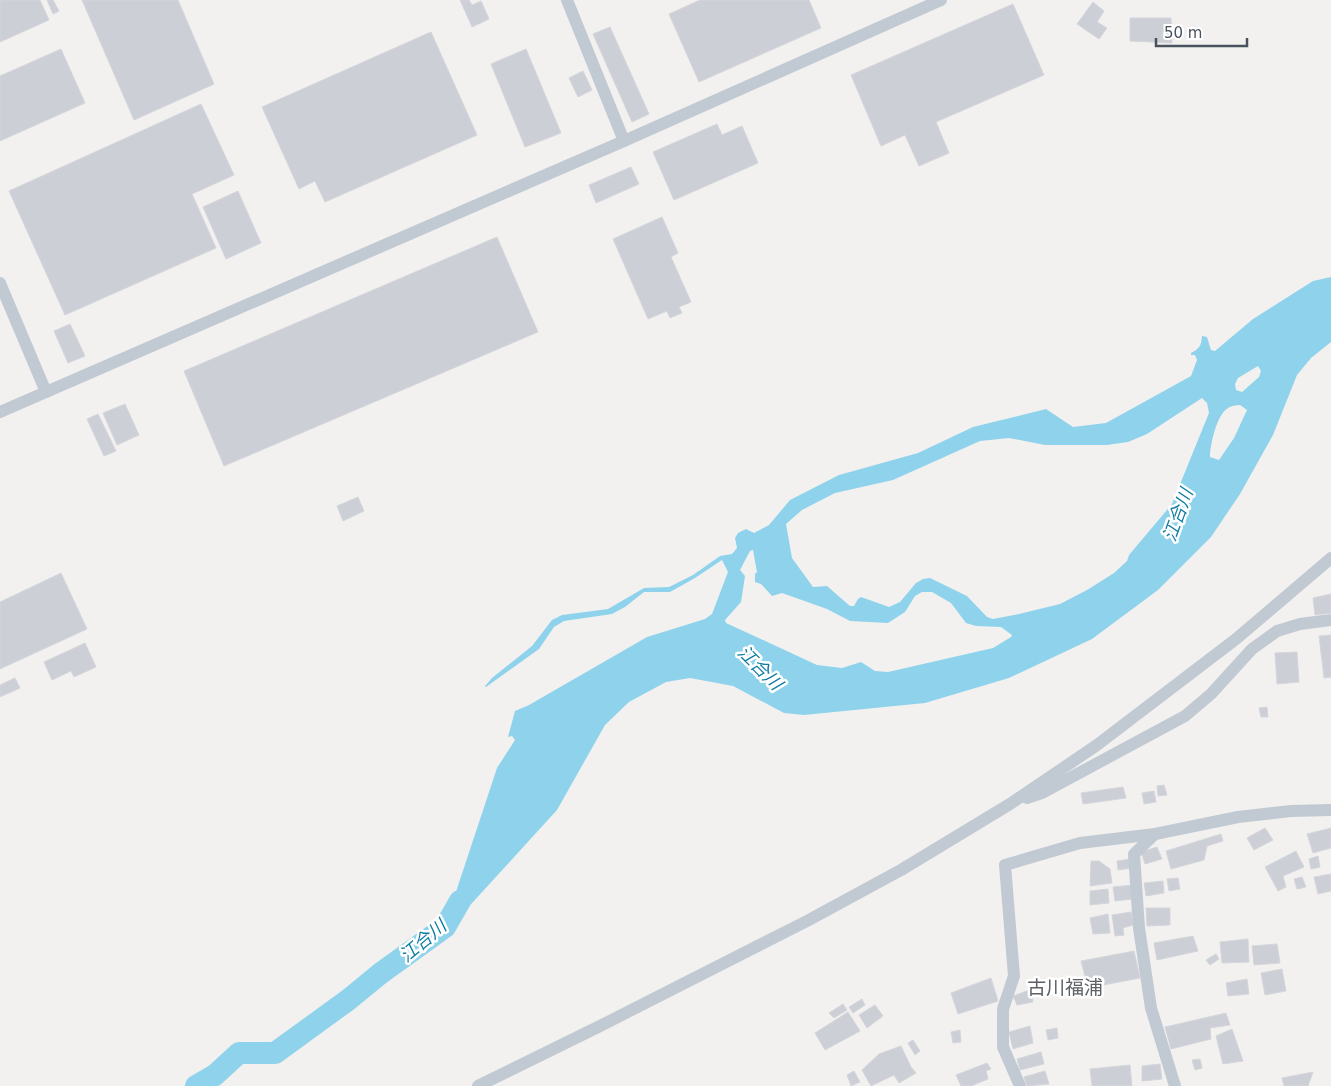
<svg xmlns="http://www.w3.org/2000/svg" width="1331" height="1086" viewBox="0 0 1331 1086" font-family="'DejaVu Sans','Noto Sans JP',sans-serif">
	<style>
		.water { fill: #8ed3eb; fill-rule: evenodd }
		.lines { fill: none; stroke-linecap: round; stroke-linejoin: round }
		.river { stroke: #8ed3eb; stroke-width: 22 }
		.building { fill: #cccfd6; stroke: #d5d6dc }
		.street { stroke: #c1cad2; stroke-width: 12 }
		.labels { text-anchor: middle; stroke-width: 5; stroke-linejoin: round; paint-order: stroke }
		.water-label { font-size: 18px; font-style: italic; fill: #0e7da3; stroke: #fff }
		.quarter-label { font-size: 19px; fill: #5d6065; stroke: #fff }
	</style>
	<rect width="100%" height="100%" fill="#f3f1f0"/>
	<path class="water" d="M1331 277V342L1311 358 1297 375 1273 435 1240 494 1211 537 1158 590 1092 639 1009 678 925 703 804 715 784 713 733 686 690 678 666 682 629 702 605 725 557 810 441 937 497 768 515 740 512 736 508 737 515 711 529 705 647 637 705 619 712 614 728 572 722 560 695 578 670 592H644L625 607 612 614 564 621 554 627 539 649 486 687 485 686 492 678 532 646 552 620 562 615 608 609 644 588 669 587 693 575 720 556 732 554 737 548 735 538 738 533 746 529 754 533 769 525 790 500 839 475 918 453 973 427 1046 409 1073 427 1106 423 1191 376 1197 360 1195 355H1191V353C1200 348 1201 346 1202 336L1207 337 1211 350 1215 351 1253 319 1313 281ZM1258 366 1261 371 1259 377 1242 392 1236 390 1235 384 1238 378ZM1202 398 1207 403 1209 413 1172 504 1129 555 1127 561 1114 573 1087 590 1060 604 1019 614 993 619 987 617 967 596 930 578 923 579 916 583 900 602 889 607 861 597 858 599 854 606H850L827 586 813 587 792 558 786 524 802 510 835 493 893 480 980 441 1009 438 1045 445H1107L1128 442 1147 434ZM1240 405 1247 410 1234 438 1219 460 1210 457C1210 445 1217 414 1228 408 1231 406 1236 405 1240 405ZM753 550 757 572 755 574V582L761 584 772 596 782 593 827 609 850 621 888 623 905 612 915 596 922 592H932L951 603 966 623 976 626 1001 627 1012 635 1011 637 993 648 888 672 875 671 861 662 842 668 817 665 726 623 725 620 741 602 745 576 740 570 750 551Z"/>
	<g class="lines">
		<polyline class="river" points="196,1086 215,1075 239,1053 275,1053 348,1000 381,973 445,927 460,901"/>
	</g>
	<g class="building">
		<polygon points="0,0 40,0 49,20 0,42"/>
		<polygon points="47,0 53,0 59,11 53,14"/>
		<polygon points="82,0 178,0 214,84 134,120"/>
		<polygon points="460,0 469,0 472,5 481,1 489,19 472,27"/>
		<polygon points="700,0 809,0 821,28 699,82 669,14"/>
		<polygon points="1093,2 1104,11 1097,22 1107,28 1099,39 1077,24"/>
		<polygon points="1013,4 1044,75 936,122 949,153 919,166 905,135 881,146 851,75"/>
		<polygon points="1130,18 1171,18 1172,43 1130,41"/>
		<polygon points="610,27 649,114 632,122 593,34"/>
		<polygon points="431,32 477,135 325,202 315,181 299,189 262,107"/>
		<polygon points="61,49 85,103 0,141 0,76"/>
		<polygon points="526,49 561,133 525,147 491,64"/>
		<polygon points="583,71 592,90 578,97 569,78"/>
		<polygon points="201,104 234,175 192,194 216,248 65,315 9,191"/>
		<polygon points="717,124 722,135 742,126 758,163 674,200 653,152"/>
		<polygon points="631,167 639,184 596,203 589,185"/>
		<polygon points="238,191 261,243 226,259 203,207"/>
		<polygon points="662,217 678,253 671,257 691,302 679,307 682,313 670,318 667,311 648,319 613,239"/>
		<polygon points="497,237 538,332 224,466 184,371"/>
		<polygon points="70,324 85,356 68,363 54,331"/>
		<polygon points="125,404 139,435 117,445 103,413"/>
		<polygon points="98,414 116,451 104,456 87,419"/>
		<polygon points="358,497 364,511 343,521 337,506"/>
		<polygon points="61,573 87,629 0,669 0,602"/>
		<polygon points="1331,594 1331,613 1315,615 1313,598"/>
		<polygon points="1331,635 1331,677 1324,678 1319,636"/>
		<polygon points="85,643 96,667 74,677 71,671 52,680 44,662"/>
		<polygon points="1297,652 1299,682 1277,684 1275,653"/>
		<polygon points="15,678 20,688 0,697 0,685"/>
		<polygon points="1267,707 1268,717 1261,717 1259,708"/>
		<polygon points="1164,785 1167,795 1158,796 1157,786"/>
		<polygon points="1123,787 1126,798 1083,804 1081,793"/>
		<polygon points="1154,791 1156,802 1144,804 1142,793"/>
		<polygon points="1265,828 1273,840 1254,850 1247,838"/>
		<polygon points="1331,828 1331,848 1313,853 1307,834"/>
		<polygon points="1221,834 1223,841 1207,846 1204,860 1171,869 1166,851"/>
		<polygon points="1157,847 1162,859 1145,864 1141,852"/>
		<polygon points="1296,851 1304,867 1283,876 1286,887 1278,891 1265,867"/>
		<polygon points="1318,856 1320,867 1311,869 1309,859"/>
		<polygon points="1130,859 1132,868 1118,870 1117,861"/>
		<polygon points="1091,861 1099,861 1110,869 1112,883 1090,886"/>
		<polygon points="1331,874 1331,891 1318,894 1314,877"/>
		<polygon points="1302,877 1306,887 1297,889 1294,879"/>
		<polygon points="1178,878 1180,889 1169,891 1167,879"/>
		<polygon points="1163,881 1164,893 1146,896 1144,883"/>
		<polygon points="1132,885 1133,899 1115,901 1113,887"/>
		<polygon points="1108,889 1109,903 1090,905 1090,891"/>
		<polygon points="1146,908 1170,908 1170,925 1147,926"/>
		<polygon points="1131,912 1133,925 1123,928 1124,935 1115,936 1112,915"/>
		<polygon points="1108,914 1110,933 1093,934 1090,918"/>
		<polygon points="1193,936 1198,951 1157,960 1154,943"/>
		<polygon points="1248,939 1249,962 1222,963 1220,942"/>
		<polygon points="1277,944 1280,963 1254,965 1252,946"/>
		<polygon points="1134,951 1140,978 1088,988 1081,961"/>
		<polygon points="1216,954 1219,959 1210,965 1206,960"/>
		<polygon points="1282,969 1286,991 1265,995 1261,973"/>
		<polygon points="991,978 998,1001 958,1014 951,993"/>
		<polygon points="1247,979 1249,994 1228,996 1226,983"/>
		<polygon points="1032,989 1033,1002 1017,1005 1013,996"/>
		<polygon points="862,999 865,1005 853,1013 849,1007"/>
		<polygon points="843,1004 847,1010 834,1018 829,1013"/>
		<polygon points="875,1005 883,1016 867,1028 859,1015"/>
		<polygon points="848,1012 860,1031 825,1050 815,1033"/>
		<polygon points="1226,1013 1230,1025 1210,1028 1211,1039 1171,1049 1165,1027"/>
		<polygon points="1030,1026 1033,1043 1013,1049 1009,1032"/>
		<polygon points="1057,1028 1058,1038 1048,1040 1046,1030"/>
		<polygon points="1232,1029 1243,1061 1223,1064 1216,1036"/>
		<polygon points="960,1030 961,1042 953,1043 951,1032"/>
		<polygon points="913,1040 920,1051 915,1055 908,1043"/>
		<polygon points="901,1046 911,1067 916,1073 899,1083 894,1075 871,1086 862,1070 879,1054"/>
		<polygon points="1041,1052 1044,1064 1020,1070 1017,1059"/>
		<polygon points="1200,1059 1202,1068 1195,1070 1192,1060"/>
		<polygon points="987,1063 991,1069 986,1071 988,1079 971,1086 961,1086 956,1075"/>
		<polygon points="1160,1064 1162,1079 1142,1081 1142,1066"/>
		<polygon points="1130,1065 1132,1086 1092,1086 1090,1069"/>
		<polygon points="854,1071 860,1082 851,1086 847,1075"/>
		<polygon points="1045,1071 1049,1084 1027,1086 1024,1077"/>
		<polygon points="1313,1072 1308,1086 1284,1086 1282,1078"/>
	</g>
	<g class="lines">
		<g class="street">
			<polyline points="567,0 624,141"/>
			<polyline points="0,283 46,392"/>
			<polyline points="0,412 624,141 941,0"/>
			<polyline points="1027,798 1042,793 1185,716 1211,694 1252,649 1277,631 1300,624 1331,620"/>
			<polyline points="1155,834 1134,854 1139,928 1151,1008 1175,1086"/>
			<polyline points="478,1086 598,1027 807,921 901,870 1010,804 1097,745 1236,639 1331,558"/>
			<polyline points="1020,1086 1003,1047 1003,1009 1014,976 1005,865 1080,843 1155,834 1238,817 1291,811 1331,810"/>
		</g>
	</g>
	<g class="labels">
		<g class="water-label">
			<text transform="translate(1178 515) rotate(-70)" y="6">江合川</text>
			<text transform="translate(760 668) rotate(45)" y="6">江合川</text>
			<text transform="translate(423 941) rotate(-40)" y="6">江合川</text>
		</g>
		<g class="quarter-label">
			<text x="1065" y="994">古川福浦</text>
		</g>
	</g>
	<path d="M1156 38v8h91v-8" fill="none" stroke="#48535e" stroke-width="2.5"/>
	<text x="1164" y="38" font-size="15" fill="#48535e" stroke="#ffffff" stroke-width="4" paint-order="stroke">50 m</text>
</svg>
